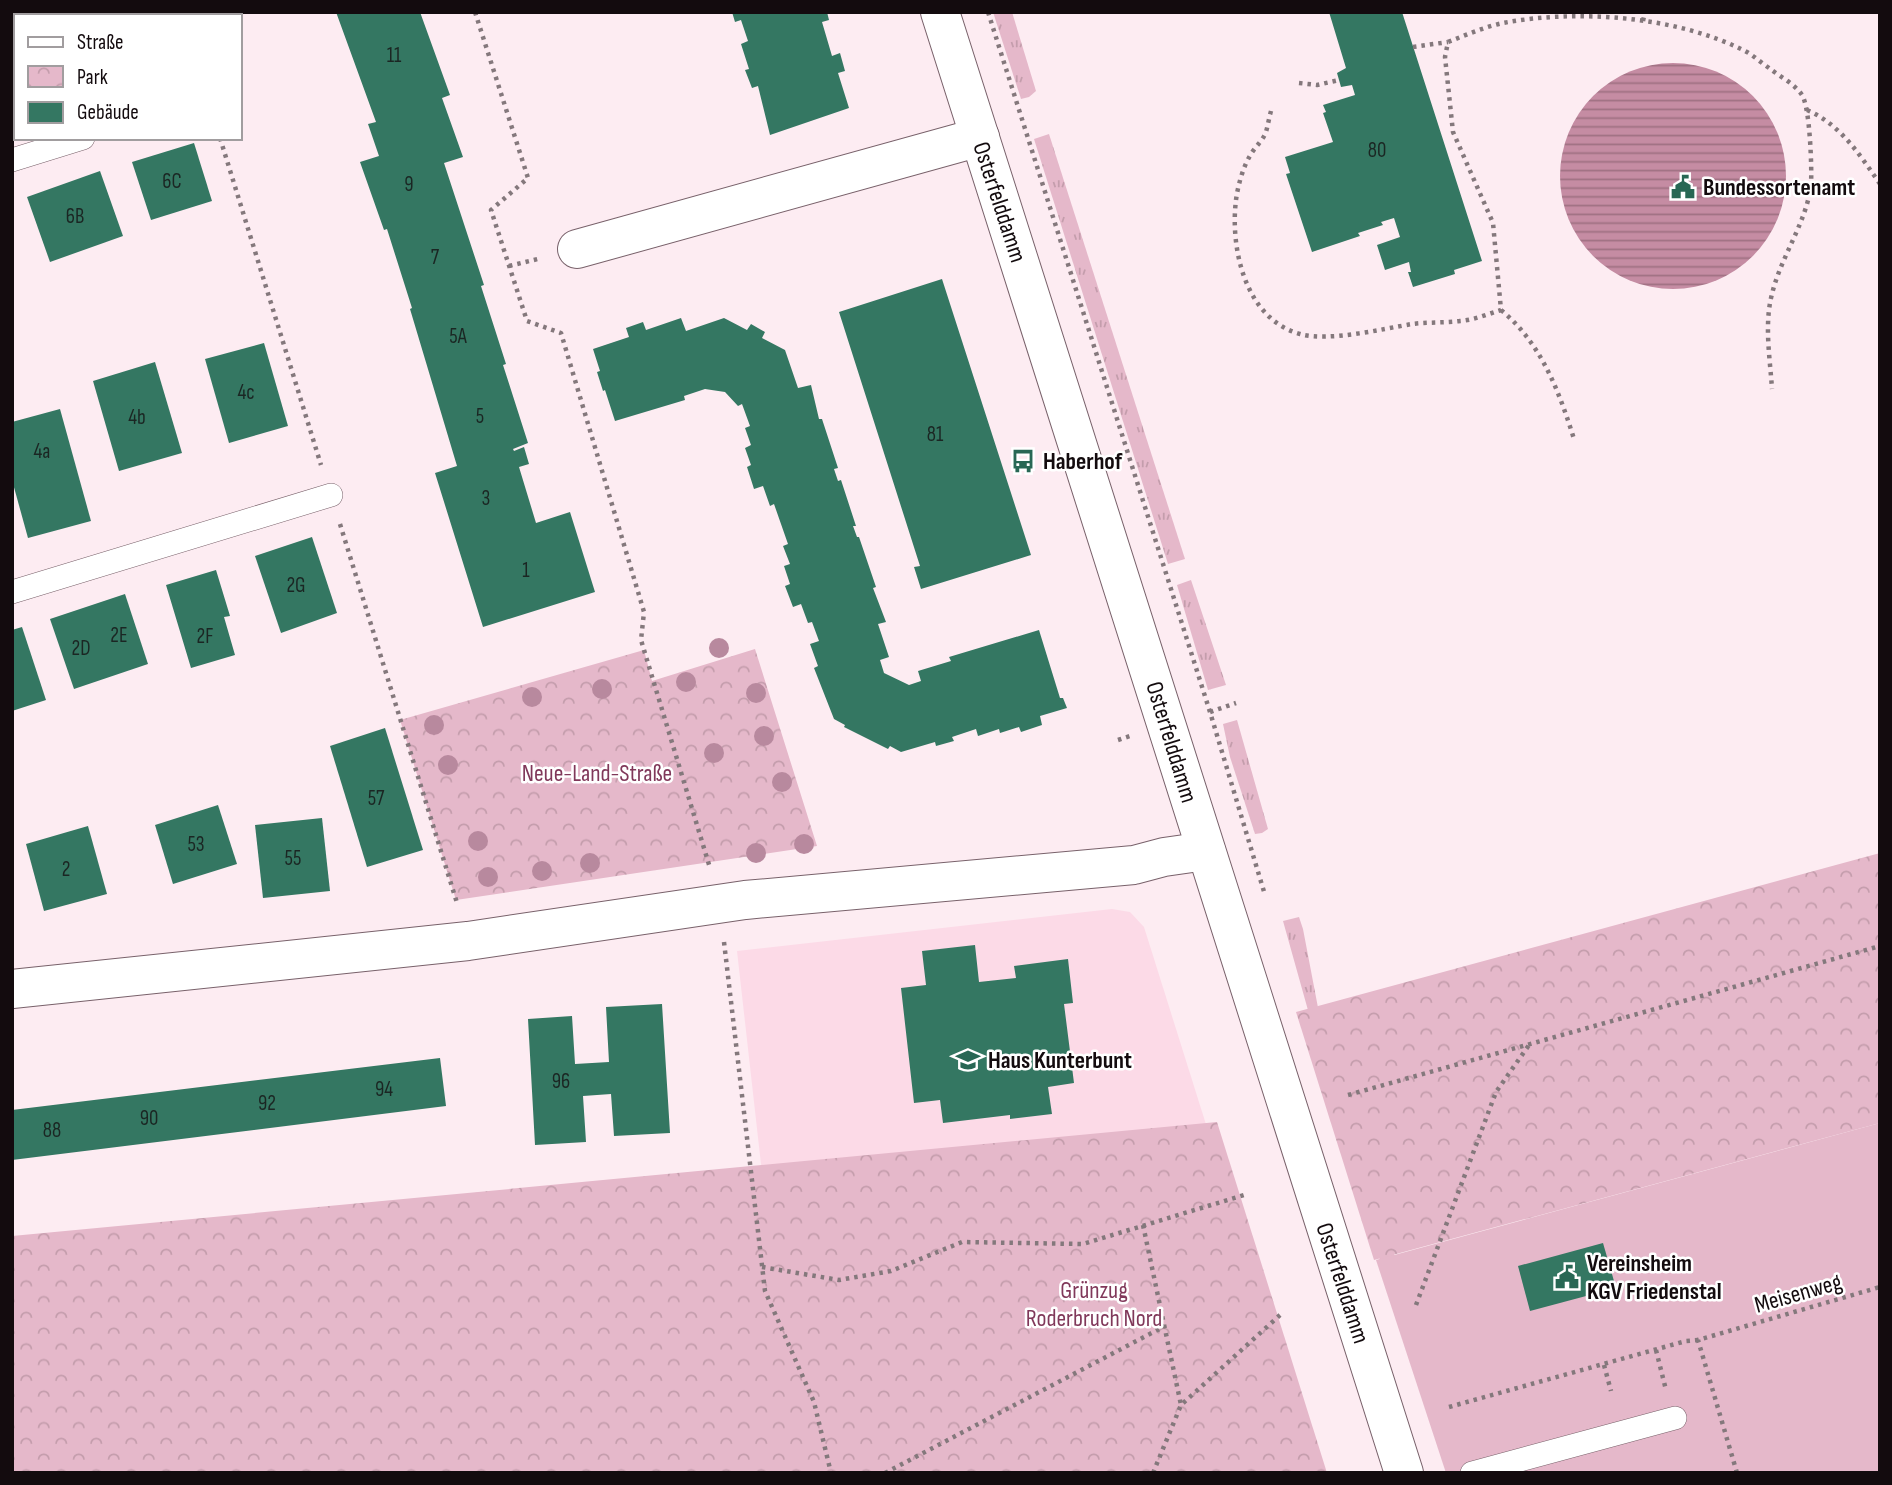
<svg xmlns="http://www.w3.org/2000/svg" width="1892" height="1485" viewBox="0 0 1892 1485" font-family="'Sofia Sans Condensed',sans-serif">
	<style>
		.built { fill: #fcdae7 }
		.grass { fill: url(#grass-tufts) }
		.park { fill: url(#park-crowns) }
		.garden { fill: #e5b8ca }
		.water { fill: url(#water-rules) }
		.building { fill: #347762 }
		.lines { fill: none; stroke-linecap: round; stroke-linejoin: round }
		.service-casing { stroke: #78616a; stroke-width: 24 }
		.minor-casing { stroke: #78616a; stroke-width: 40 }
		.tertiary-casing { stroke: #78616a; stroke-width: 40 }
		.path { stroke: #84787c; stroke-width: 4.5; stroke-dasharray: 3.5 5; stroke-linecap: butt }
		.service { stroke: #fff; stroke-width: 23 }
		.minor { stroke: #fff; stroke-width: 38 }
		.tertiary { stroke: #fff; stroke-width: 38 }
		.tree { fill: #b8899e }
		.labels { text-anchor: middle; stroke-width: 5; stroke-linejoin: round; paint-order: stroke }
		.number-label { font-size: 21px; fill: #1b2623 }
		.poi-label { font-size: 24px; font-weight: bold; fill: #130b0e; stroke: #fff; text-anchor: start }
		.street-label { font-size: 24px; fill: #130b0e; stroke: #fff }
		.park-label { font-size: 24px; fill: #80385a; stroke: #fff }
	</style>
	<defs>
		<pattern id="grass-tufts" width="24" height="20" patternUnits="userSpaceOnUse" patternTransform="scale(1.75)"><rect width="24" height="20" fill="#e5b8ca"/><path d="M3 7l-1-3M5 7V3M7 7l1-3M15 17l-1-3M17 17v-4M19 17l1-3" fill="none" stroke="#c49dac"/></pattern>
		<pattern id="park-crowns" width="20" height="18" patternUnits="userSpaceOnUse" patternTransform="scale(1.75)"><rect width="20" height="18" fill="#e5b8ca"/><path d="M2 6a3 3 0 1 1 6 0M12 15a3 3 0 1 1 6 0" fill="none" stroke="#c49dac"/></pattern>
		<pattern id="water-rules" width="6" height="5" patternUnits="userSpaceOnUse" patternTransform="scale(1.75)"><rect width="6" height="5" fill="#c58ca3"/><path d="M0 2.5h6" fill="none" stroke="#9f7183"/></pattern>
	</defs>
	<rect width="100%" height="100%" fill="#fdecf2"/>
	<polygon class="built" points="1112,909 1130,912 1144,927 1220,1169 770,1244 737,951"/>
	<g class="grass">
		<polygon points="993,12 1012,12 1036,91 1029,97 1021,99"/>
		<polygon points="1049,134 1185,559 1168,564 1034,139"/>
		<polygon points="1191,580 1226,685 1208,690 1177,585"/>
		<polygon points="1237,720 1268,829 1262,833 1255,834 1230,757 1223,724"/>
		<polygon points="1299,917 1303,929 1324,1039 1459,1453 1408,1349 1362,1203 1283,921"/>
	</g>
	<g class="park">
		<polygon points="755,649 817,846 456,900 400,720 644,650 652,681"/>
		<polygon points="1880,853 1880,1123 1374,1260 1296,1012"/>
		<polygon points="1217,1122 1327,1473 12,1473 12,1236"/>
	</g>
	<polygon class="garden" points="1880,1123 1880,1473 1446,1473 1376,1260"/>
	<circle class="water" cx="1673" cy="176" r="113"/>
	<g class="building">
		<polygon points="97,12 132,12 133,16 88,16"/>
		<polygon points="336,12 420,12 450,95 442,98 463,157 444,163 484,285 481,286 506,364 503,365 528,443 513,449 514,451 524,447 529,464 519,467 536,523 570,512 595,592 483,627 435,473 457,466 410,309 412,308 387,229 384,230 360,162 379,156 368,124 376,122"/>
		<polygon points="732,12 827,12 829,20 822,22 832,56 840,53 845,71 838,73 849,108 770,135 758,86 752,88 745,70 749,69 741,44 748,41 741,20 735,22"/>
		<polygon points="1329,12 1402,12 1482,261 1454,270 1455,274 1413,287 1408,272 1411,272 1409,262 1385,270 1377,245 1400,237 1394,218 1381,222 1383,225 1358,233 1360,236 1312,252 1286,174 1290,173 1285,157 1333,142 1323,113 1326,112 1323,105 1355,95 1352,85 1341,87 1337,73 1346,68"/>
		<polygon points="16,22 16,111 12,112 12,24"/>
		<polygon points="194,143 212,201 151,220 132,162"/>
		<polygon points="100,171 123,236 50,262 27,197"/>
		<polygon points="942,279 1031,555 921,589 914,567 920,566 839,312"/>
		<polygon points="681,318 686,331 724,318 747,330 751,324 765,332 762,338 785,350 798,388 811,385 819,419 822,419 838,468 834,469 838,481 841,480 856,526 853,526 857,537 859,537 876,587 873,588 886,622 878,624 889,657 880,660 884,673 909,685 921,681 918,671 951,661 949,657 1039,630 1060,698 1063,698 1067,708 1040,716 1042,725 1021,732 1019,727 1000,733 999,729 978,736 976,729 952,737 954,741 936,746 935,742 901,752 890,746 888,749 844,727 845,725 834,719 814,668 818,666 810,644 819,641 812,622 808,623 801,604 793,607 785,586 790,584 784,566 790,564 783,546 788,544 774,504 770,506 763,486 754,489 747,467 751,465 745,448 751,445 745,428 750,426 742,404 738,406 725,392 705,389 684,396 685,400 615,421 605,390 603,391 597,372 600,371 593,349 629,337 626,328 643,322 646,330"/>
		<polygon points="264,343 288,426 229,443 205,359"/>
		<polygon points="155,362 182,453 119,471 93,381"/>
		<polygon points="60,409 91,521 28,538 12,480 12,422"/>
		<polygon points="312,537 337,613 281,633 255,556"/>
		<polygon points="216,570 230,616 224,617 235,655 191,668 166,585"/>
		<polygon points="125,594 148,664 74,689 50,619"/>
		<polygon points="22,627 46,700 12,711 12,630"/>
		<polygon points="385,728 423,850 367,867 330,746"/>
		<polygon points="218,805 237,864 173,884 155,825"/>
		<polygon points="322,818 330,891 263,898 255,825"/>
		<polygon points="88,826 107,894 44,911 26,844"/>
		<polygon points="975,945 979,982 1016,978 1014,966 1068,959 1073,1003 1064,1004 1074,1083 1048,1087 1052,1114 1010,1119 1010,1115 943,1123 940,1100 914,1103 901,988 926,985 922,951"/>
		<polygon points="662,1004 670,1133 614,1136 611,1094 583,1096 586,1142 535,1145 528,1019 572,1016 575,1064 609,1062 606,1007"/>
		<polygon points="440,1058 446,1106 12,1160 12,1110"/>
		<polygon points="1603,1243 1616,1288 1530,1311 1518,1266"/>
	</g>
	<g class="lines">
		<g class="service-casing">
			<g id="service">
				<polyline points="12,160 83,138"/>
				<polyline points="12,592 331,495"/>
				<polyline points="1472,1473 1675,1418"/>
			</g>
		</g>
		<g class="minor-casing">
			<g id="minor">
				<polyline points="577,249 980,137"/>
				<polyline points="12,989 468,941 745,900 1134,865 1164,857 1206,851"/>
			</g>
		</g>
		<g class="tertiary-casing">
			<polyline id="tertiary" points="940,12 1404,1473"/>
		</g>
		<g class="path">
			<polyline points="180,12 181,16"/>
			<polyline points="475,12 528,178 491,210 527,321 561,333 644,612 641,640 644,650 710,868"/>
			<polyline points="988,12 1210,712 1265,895"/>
			<polyline points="1643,21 1645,12"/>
			<polyline points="1413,47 1448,42"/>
			<polyline points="1299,83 1317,85 1339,80"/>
			<path d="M1807 110C1840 124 1860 155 1880 184"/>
			<path d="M1271 111C1269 118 1268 125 1266 132 1263 140 1256 146 1251 154 1243 167 1238 185 1236 200 1230 248 1245 319 1300 334 1329 342 1382 329 1412 324 1428 322 1444 323 1460 321 1474 320 1488 314 1501 310L1493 223 1453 132 1445 57 1448 42C1466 35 1484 27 1503 23 1577 9 1675 16 1743 50 1752 54 1760 62 1769 68 1779 76 1795 84 1802 95 1810 107 1812 169 1811 184 1807 222 1781 256 1772 294 1764 324 1770 358 1772 389"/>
			<polyline points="220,138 321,465"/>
			<polyline points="509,266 542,258"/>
			<path d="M1501 310C1541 343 1559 391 1574 439"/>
			<polyline points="340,524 457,903"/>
			<polyline points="1210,712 1236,703"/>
			<polyline points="1118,740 1130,736"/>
			<polyline points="724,942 765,1291 814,1402 831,1473"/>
			<polyline points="1348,1095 1880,946"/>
			<polyline points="1143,1225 1181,1405"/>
			<polyline points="762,1267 839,1280 891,1271 962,1242 1083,1244 1244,1195"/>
			<polyline points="1416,1305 1496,1092 1529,1045"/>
			<polyline points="1656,1350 1666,1390"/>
			<polyline points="1604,1365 1611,1391"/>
			<polyline points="1449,1407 1686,1341 1698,1340"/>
			<polyline points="885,1473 1165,1326"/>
			<polyline points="1153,1473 1181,1405 1280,1315"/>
			<polyline points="1737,1473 1698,1340 1880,1287"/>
		</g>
		<use href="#service" class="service"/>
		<use href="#minor" class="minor"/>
		<use href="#tertiary" class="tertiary"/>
	</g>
	<g class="tree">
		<circle cx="719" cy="648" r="10"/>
		<circle cx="686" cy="682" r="10"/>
		<circle cx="602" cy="689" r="10"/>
		<circle cx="756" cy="693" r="10"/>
		<circle cx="532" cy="697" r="10"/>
		<circle cx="434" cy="725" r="10"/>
		<circle cx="764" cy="736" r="10"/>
		<circle cx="714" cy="753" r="10"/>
		<circle cx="448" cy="765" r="10"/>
		<circle cx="782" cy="782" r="10"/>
		<circle cx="478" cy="841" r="10"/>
		<circle cx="804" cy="844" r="10"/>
		<circle cx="756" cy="853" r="10"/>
		<circle cx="590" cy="863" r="10"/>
		<circle cx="542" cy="871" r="10"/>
		<circle cx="488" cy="877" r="10"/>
	</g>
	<defs>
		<g id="civic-bare" transform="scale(1.89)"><path d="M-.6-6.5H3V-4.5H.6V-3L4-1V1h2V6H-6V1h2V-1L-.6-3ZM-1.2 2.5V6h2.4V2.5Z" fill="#286754" stroke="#fff" stroke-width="2.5" paint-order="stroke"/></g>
		<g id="bus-bare" transform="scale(1.89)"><path d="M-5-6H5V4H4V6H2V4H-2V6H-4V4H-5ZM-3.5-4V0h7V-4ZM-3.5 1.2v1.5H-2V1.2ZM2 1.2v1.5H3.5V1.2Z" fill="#286754" stroke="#fff" stroke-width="2.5" paint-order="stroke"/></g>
		<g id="school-bare" transform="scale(1.89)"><path d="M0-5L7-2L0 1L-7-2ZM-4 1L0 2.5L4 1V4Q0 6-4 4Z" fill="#286754" stroke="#fff" stroke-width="2.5" paint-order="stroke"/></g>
	</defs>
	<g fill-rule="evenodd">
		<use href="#civic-bare" x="1683" y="187"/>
		<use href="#bus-bare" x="1023" y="461"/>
		<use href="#school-bare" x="968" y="1060"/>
		<use href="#civic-bare" x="1567" y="1277"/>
	</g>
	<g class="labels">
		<g class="number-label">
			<text x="394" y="62">11</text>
			<text x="1377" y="157">80</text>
			<text x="172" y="188">6C</text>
			<text x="409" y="191">9</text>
			<text x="75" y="223">6B</text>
			<text x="435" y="264">7</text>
			<text x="458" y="343">5A</text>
			<text x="246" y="399">4c</text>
			<text x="480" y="423">5</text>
			<text x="137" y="424">4b</text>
			<text x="935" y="441">81</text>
			<text x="42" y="458">4a</text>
			<text x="486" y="505">3</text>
			<text x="526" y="577">1</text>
			<text x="296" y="592">2G</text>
			<text x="119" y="642">2E</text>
			<text x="205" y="643">2F</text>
			<text x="81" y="655">2D</text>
			<text x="376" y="805">57</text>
			<text x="196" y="851">53</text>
			<text x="293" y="865">55</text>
			<text x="66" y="876">2</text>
			<text x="561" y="1088">96</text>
			<text x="384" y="1096">94</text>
			<text x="267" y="1110">92</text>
			<text x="149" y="1125">90</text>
			<text x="52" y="1137">88</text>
		</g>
		<g class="poi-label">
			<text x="1703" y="195">Bundessortenamt</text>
			<text x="1043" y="469">Haberhof</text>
			<text x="988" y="1068">Haus Kunterbunt</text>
			<text x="1587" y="1271">Vereinsheim<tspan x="1587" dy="28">KGV Friedenstal</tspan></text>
		</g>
		<g class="street-label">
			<text transform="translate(1000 202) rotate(72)" y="8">Osterfelddamm</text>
			<text transform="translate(1172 742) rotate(73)" y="8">Osterfelddamm</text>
			<text transform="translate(1343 1283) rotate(72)" y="8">Osterfelddamm</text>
			<text transform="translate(1798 1293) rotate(-16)" y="8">Meisenweg</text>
		</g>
		<g class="park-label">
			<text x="597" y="781">Neue-Land-Straße</text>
			<text x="1094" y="1298">Grünzug<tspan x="1094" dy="28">Roderbruch Nord</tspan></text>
		</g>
	</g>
	<rect width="1892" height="1485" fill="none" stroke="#130b0e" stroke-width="28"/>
	<rect x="14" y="14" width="228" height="126" fill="#ffffff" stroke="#a19d9f" stroke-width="2"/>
	<rect x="28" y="37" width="35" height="10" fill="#ffffff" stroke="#a19d9f" stroke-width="2"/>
	<text x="77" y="49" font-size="21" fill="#130b0e">Straße</text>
	<rect x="28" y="66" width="35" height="21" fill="url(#park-crowns)" stroke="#a19d9f" stroke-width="2"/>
	<text x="77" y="84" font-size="21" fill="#130b0e">Park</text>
	<rect x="28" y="102" width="35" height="21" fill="#347762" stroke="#a19d9f" stroke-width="2"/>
	<text x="77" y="119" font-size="21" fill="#130b0e">Gebäude</text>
</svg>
